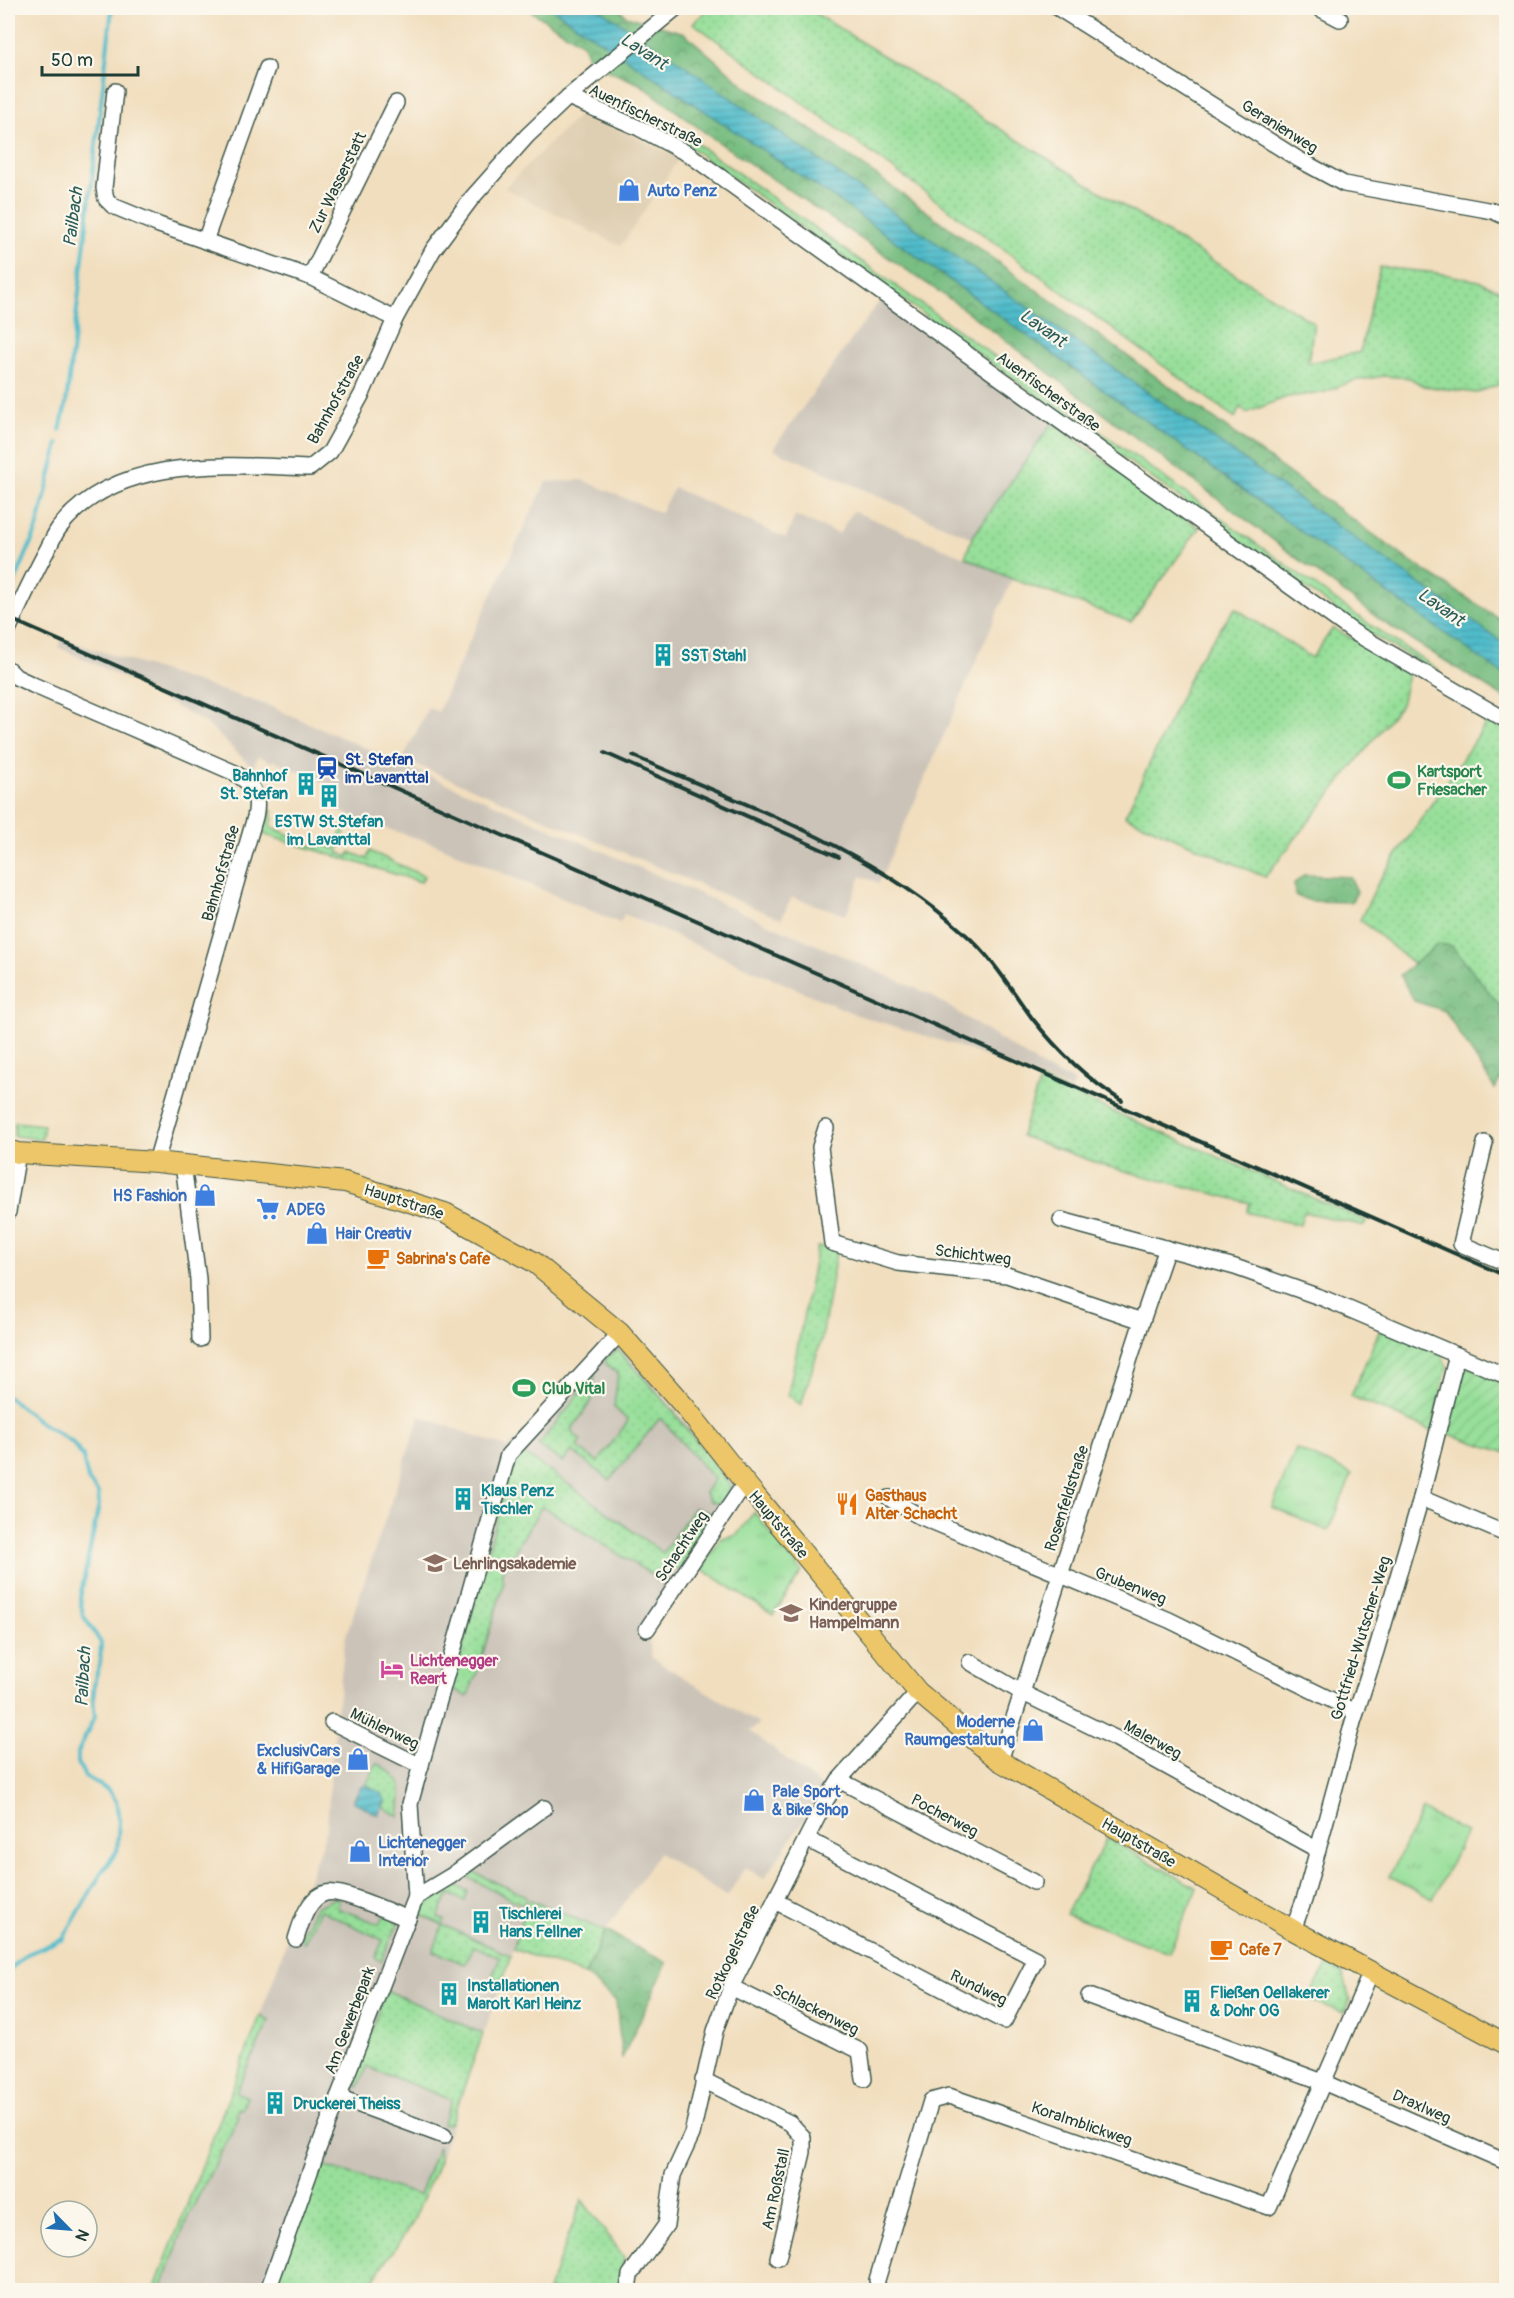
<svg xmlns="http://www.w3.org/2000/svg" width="1514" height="2298" viewBox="0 0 1514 2298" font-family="Pangolin,sans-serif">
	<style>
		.built { fill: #dfcfb2 }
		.industrial { fill: #cbc3b8 }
		.grass { fill: url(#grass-dots); stroke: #5b8e67; stroke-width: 1.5 }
		.forest { fill: url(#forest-crowns); stroke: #4c7e5b; stroke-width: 1.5 }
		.park { fill: url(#park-tufts); stroke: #5b8e67; stroke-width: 1.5 }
		.garden { fill: url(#garden-furrows); stroke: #5b8e67; stroke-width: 1.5 }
		.water { fill: url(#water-rules); stroke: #387c80; stroke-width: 1.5 }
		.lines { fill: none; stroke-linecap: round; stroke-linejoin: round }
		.stream { stroke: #50bccb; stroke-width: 4 }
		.minor-casing { stroke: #3e5549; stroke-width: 18 }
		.major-casing { stroke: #3e5549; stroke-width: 22 }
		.minor { stroke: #fff; stroke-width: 15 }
		.major { stroke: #ecc669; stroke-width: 20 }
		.rail { stroke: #1f3d34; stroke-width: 4 }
		.labels { text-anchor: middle; stroke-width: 4.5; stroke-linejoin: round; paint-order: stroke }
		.street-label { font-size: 16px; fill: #1f3d34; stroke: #fbf7ec }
		.shop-label { font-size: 16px; font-weight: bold; fill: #366cbe; stroke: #fbf7ec; text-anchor: start }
		.culture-label { font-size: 16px; font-weight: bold; fill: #0d838f; stroke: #fbf7ec; text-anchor: start }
		.transit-label { font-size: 16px; font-weight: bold; fill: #164399; stroke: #fbf7ec; text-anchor: start }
		.leisure-label { font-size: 16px; font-weight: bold; fill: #27864d; stroke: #fbf7ec; text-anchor: start }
		.food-label { font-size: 16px; font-weight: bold; fill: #c56008; stroke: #fbf7ec; text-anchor: start }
		.education-label { font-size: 16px; font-weight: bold; fill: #785e54; stroke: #fbf7ec; text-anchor: start }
		.hotel-label { font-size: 16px; font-weight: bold; fill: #b23c85; stroke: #fbf7ec; text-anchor: start }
		.water-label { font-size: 18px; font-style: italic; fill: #2b5d5a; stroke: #fbf7ec }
	</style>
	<defs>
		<pattern id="grass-dots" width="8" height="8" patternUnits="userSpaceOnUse" patternTransform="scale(1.5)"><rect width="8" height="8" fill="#97df9a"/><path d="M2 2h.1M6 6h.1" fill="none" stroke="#82c085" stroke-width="1.8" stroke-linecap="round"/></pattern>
		<pattern id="forest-crowns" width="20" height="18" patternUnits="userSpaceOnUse" patternTransform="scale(1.5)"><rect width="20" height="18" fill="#79be82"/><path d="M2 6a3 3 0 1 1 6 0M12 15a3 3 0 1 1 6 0" fill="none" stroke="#639c6b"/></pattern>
		<pattern id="park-tufts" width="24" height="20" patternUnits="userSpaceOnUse" patternTransform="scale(1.5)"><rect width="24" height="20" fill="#97df9a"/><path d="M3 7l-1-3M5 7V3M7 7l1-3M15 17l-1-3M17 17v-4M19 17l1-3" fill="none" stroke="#82c085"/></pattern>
		<pattern id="garden-furrows" width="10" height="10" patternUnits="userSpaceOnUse" patternTransform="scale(1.5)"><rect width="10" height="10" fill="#97df9a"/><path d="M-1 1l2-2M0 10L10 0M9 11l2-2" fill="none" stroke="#82c085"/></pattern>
		<pattern id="water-rules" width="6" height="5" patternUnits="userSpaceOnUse" patternTransform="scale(1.5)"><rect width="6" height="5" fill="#50bccb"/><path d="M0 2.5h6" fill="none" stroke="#429aa6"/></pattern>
	</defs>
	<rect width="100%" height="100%" fill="#fbf7ec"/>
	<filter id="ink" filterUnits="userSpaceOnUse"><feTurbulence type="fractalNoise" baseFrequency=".0167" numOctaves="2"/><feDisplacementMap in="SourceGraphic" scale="12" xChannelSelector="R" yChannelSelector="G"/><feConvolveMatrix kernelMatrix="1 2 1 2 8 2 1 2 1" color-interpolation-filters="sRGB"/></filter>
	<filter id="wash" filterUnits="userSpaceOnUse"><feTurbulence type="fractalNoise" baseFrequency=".008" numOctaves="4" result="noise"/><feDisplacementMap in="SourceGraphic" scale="24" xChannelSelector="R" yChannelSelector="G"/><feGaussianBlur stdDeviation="1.35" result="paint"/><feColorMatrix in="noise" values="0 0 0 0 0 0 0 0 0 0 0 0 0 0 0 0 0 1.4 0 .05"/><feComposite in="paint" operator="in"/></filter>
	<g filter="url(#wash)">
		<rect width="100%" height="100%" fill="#f1debe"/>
		<polygon class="built" points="580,114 601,120 679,158 621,246 504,188"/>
		<g class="industrial">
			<polygon points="881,299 1052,423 972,538 773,449"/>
			<polygon points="582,480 660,513 674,488 786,538 795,516 839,534 853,511 965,557 1012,579 879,883 861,876 846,915 792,897 781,919 403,759 428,708 438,712 472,636 546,482"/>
			<polygon points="62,639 267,705 929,994 1046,1069 1075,1082 1072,1090 955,1045 857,1015 624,914 620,923 435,844 363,821 335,809 343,791 273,760 272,762 258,756 253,768 207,724 132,682 58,647"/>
			<polygon points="613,1341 646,1375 741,1490 647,1629 652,1658 759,1724 750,1731 825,1789 764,1879 745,1867 727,1897 659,1853 605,1931 528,1899 513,1949 439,2161 412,2224 366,2290 154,2290 260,2016 327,1829 331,1767 345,1639 420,1416 508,1448"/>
		</g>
		<g class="grass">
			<polygon points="710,8 807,8 1141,217 1314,323 1308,363 1360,352 1380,267 1438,273 1479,281 1506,293 1506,382 1476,393 1423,386 1410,378 1384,376 1353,381 1322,393 1287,397 1246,413 1240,407 1235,418 693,23"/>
			<polygon points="633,109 682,133 1376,629 1439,670 1437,672 1367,632 676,137 630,116"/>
			<polygon points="1052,423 1199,528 1131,622 1012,579 965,557 972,538"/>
			<polygon points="1235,608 1312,658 1333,628 1409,670 1401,705 1265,877 1125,816 1198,660"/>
			<polygon points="1490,718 1506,728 1506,1035 1500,1005 1438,944 1414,964 1360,920 1379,881"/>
			<polygon points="271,810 273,811 271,816 273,818 270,826 318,848 320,843 334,849 343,827 347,826 338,852 348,857 350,852 367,859 370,851 424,876 421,882 262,834 262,831"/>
			<polygon points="1040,1080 1367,1221 1364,1226 1304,1212 1300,1225 1253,1214 1247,1212 1250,1203 1109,1167 1021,1136"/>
			<polygon points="15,1122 44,1125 42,1139 14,1136"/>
			<polygon points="817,1247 837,1247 822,1338 801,1405 788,1395"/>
			<polygon points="618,1350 670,1407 730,1485 727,1497 717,1504 710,1501 705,1493 714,1479 660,1418 610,1480 572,1451 563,1462 538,1445 566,1411 595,1371 592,1400 571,1431 581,1441 577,1447 598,1462 628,1421 614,1407 618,1373 606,1364 606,1358"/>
			<polygon points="520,1451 554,1474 663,1553 694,1508 713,1514 680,1570 671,1565 660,1580 542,1506 501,1574 504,1582 478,1670 467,1697 452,1688 510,1469"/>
			<path d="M377 1763C407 1781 402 1785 399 1817L383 1807 385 1801 366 1785Z"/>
			<polygon points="1107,1838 1197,1888 1169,1953 1066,1914"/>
			<polygon points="471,1871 526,1896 523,1905 465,1876"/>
			<polygon points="450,1883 468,1891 465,1901 449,1894 438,1917 445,1920 443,1925 511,1956 502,1981 492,1977 500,1958 474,1946 465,1964 433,1951 443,1925 417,1913"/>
			<polygon points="335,1898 340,1899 337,1908 379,1924 384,1915 399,1922 381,1961 375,1958 383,1940 320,1910 304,1943 301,1937 316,1907"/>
			<polygon points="528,1899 605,1931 585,1975 513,1949"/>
			<polygon points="1328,1965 1343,1973 1350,1999 1344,2013 1307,1999"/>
			<polygon points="386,1990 483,2034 451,2123 442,2125 452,2100 367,2067 358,2088 354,2082"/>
			<polygon points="260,2016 269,2021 236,2092 247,2097 242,2109 239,2108 236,2115 239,2117 187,2219 161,2290 154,2290"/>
			<polygon points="438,2146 439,2161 412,2224 366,2290 273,2290 320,2165 419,2195"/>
			<polygon points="582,2200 624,2257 619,2290 548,2290"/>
		</g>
		<g class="forest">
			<polygon points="526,8 551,8 849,208 1359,573 1506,676 1506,699 1383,622 954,302 711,137 640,84 590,63 583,44"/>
			<polygon points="598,8 618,8 626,16 684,33 750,90 818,134 1031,286 1414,564 1506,623 1506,645"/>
			<polygon points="1304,875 1350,877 1357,892 1351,902 1311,901 1296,896 1294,884"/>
			<polygon points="1438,944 1452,946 1500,1005 1506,1035 1506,1068 1495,1089 1445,1011 1414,1001 1400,975"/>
			<polygon points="606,1931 667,1963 622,2058 616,2001 585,1975"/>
		</g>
		<g class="park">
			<polygon points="1296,1449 1352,1474 1328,1531 1272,1507"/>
			<polygon points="754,1512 802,1572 773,1615 702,1569 721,1538 737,1535"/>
			<polygon points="1422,1810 1466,1832 1433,1899 1389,1877"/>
		</g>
		<g class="garden">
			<polygon points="1381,1327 1441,1354 1447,1366 1432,1431 1351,1396"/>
			<polygon points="1470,1367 1506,1383 1506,1453 1443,1432 1460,1371"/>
		</g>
		<g class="water">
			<polygon points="551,8 598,8 677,60 1506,645 1506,676 1359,573 849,208"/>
			<polygon points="366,1785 382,1793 385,1801 378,1815 353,1801 361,1787"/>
		</g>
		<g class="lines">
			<g class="stream">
				<polyline points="60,430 66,404 112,8"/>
				<polyline points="8,598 37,529 58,444"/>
				<polyline points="8,1397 41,1423 71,1441 83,1457 88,1480 98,1493 99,1505 80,1598 83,1615 101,1643 100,1664 95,1679 93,1699 95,1716 78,1752 78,1764 85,1776 108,1790 116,1801 119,1820 117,1851 102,1872 63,1939 25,1955 8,1972"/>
			</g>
		</g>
	</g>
	<g filter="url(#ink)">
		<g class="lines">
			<g class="minor-casing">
				<g id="minor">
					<polyline points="1058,8 1298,159 1344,184 1493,211 1506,217"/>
					<polyline points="1319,8 1340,19"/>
					<polyline points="115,91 104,188 106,199 113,206 159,225 310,277 395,319"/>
					<polyline points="568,97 639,128 690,155 1355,633 1506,720"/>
					<polyline points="205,241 267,68"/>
					<polyline points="310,277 396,103"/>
					<path d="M8 630C20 604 32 578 46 552 50 545 54 535 59 528 115 454 228 465 310 468L330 452 362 394 395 319 433 250 471 199 527 136 568 97 676 8"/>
					<path d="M8 669 16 677 33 685 235 773C253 784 260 796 255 817L156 1162"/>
					<polyline points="826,1128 820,1147 832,1243 898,1263 1007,1275 1142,1321"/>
					<polyline points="1485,1143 1461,1244 1506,1263"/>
					<polyline points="183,1164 198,1279 200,1339"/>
					<polyline points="8,1212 18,1153"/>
					<polyline points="1061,1220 1235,1267 1325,1299 1506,1376"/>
					<polyline points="889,1498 919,1516 1169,1620 1356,1712"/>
					<polyline points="1421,1498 1506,1534"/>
					<polyline points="647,1629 745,1483"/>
					<polyline points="970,1662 1021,1692 1117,1739 1318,1850"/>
					<polyline points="332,1722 421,1766"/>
					<polyline points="1000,1761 1142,1321 1167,1248"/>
					<polyline points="839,1780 1034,1882"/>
					<polyline points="416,1897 410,1804 508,1455 620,1333"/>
					<polyline points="777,1902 1004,2021 1036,1959 807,1839"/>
					<polyline points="1293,1930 1304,1900 1353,1722 1376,1651 1421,1498 1457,1355"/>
					<path d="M296 1939C301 1923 308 1897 326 1893 341 1889 392 1913 408 1919"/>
					<polyline points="731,1987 860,2051 864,2079"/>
					<polyline points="1089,1996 1323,2082 1506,2162"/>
					<polyline points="703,2080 790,2123 803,2137 803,2152 778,2258"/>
					<polyline points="338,2097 444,2136"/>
					<polyline points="877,2280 931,2101 949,2096 1269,2207 1371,1972"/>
					<polyline points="268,2290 318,2149 416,1897 451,1876 544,1808"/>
					<polyline points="628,2290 630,2275 666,2225 673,2175 692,2134 715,2031 731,1987 826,1800 839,1780 918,1692"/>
				</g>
			</g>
			<g class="major-casing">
				<polyline id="major" points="8,1150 18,1153 156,1162 345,1182 445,1213 534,1262 620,1333 685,1407 745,1483 918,1692 1000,1761 1293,1930 1506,2044"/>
			</g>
			<use href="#minor" class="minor"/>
			<use href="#major" class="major"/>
			<g class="rail">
				<polyline points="8,618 1506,1276"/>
				<polyline points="605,753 839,857"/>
				<path d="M633 756C748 806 870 848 964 933 993 958 1010 988 1032 1018 1057 1050 1087 1079 1122 1101"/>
			</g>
		</g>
	</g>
	<defs>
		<g id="shop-bare" transform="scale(1.8)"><path d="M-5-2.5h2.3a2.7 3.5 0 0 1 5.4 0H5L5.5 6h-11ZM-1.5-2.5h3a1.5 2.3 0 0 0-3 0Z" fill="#3f7fe0" stroke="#fbf7ec" stroke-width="2.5" paint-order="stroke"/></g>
		<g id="building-bare" transform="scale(1.8)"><path d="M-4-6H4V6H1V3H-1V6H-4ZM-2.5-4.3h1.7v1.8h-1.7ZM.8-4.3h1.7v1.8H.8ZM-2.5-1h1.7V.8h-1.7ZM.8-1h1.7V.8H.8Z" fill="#0f9aa8" stroke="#fbf7ec" stroke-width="2.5" paint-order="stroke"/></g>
		<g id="station-bare" transform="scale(1.8)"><path d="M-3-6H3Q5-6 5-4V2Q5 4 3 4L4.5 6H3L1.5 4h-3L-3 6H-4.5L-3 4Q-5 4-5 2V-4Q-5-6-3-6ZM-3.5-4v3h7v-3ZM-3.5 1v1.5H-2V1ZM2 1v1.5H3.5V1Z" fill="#1a4fb4" stroke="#fbf7ec" stroke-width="2.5" paint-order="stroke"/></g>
		<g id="stadium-bare" transform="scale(1.8)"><path d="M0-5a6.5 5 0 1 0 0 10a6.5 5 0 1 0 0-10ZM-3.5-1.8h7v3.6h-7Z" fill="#2e9e5b" stroke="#fbf7ec" stroke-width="2.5" paint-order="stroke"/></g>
		<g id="supermarket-bare" transform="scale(1.8)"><path d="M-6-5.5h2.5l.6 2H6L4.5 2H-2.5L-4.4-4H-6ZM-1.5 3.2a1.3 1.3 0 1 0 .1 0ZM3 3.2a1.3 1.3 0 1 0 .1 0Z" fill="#3f7fe0" stroke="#fbf7ec" stroke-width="2.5" paint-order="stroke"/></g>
		<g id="cafe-bare" transform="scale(1.8)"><path d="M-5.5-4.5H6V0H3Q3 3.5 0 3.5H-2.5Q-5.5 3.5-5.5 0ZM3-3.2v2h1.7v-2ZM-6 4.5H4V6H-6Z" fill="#e8710a" stroke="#fbf7ec" stroke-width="2.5" paint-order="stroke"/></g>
		<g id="restaurant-bare" transform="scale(1.8)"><path d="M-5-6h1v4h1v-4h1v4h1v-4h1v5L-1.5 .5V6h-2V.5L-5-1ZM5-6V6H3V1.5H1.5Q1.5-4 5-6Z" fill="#e8710a" stroke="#fbf7ec" stroke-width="2.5" paint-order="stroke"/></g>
		<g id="school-bare" transform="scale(1.8)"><path d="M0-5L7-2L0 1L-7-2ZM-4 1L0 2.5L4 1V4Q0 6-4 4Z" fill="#8d6e63" stroke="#fbf7ec" stroke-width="2.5" paint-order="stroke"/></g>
		<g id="hotel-bare" transform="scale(1.8)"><path d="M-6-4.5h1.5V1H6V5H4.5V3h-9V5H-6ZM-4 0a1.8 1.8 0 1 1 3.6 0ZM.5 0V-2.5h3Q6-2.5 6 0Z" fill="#d1479c" stroke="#fbf7ec" stroke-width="2.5" paint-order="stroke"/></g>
	</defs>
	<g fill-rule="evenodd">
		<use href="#shop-bare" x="629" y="190"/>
		<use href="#building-bare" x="663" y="655"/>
		<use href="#station-bare" x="327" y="768"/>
		<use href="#stadium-bare" x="1399" y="780"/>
		<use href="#building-bare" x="306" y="784"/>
		<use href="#building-bare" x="329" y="796"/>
		<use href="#shop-bare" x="205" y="1195"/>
		<use href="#supermarket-bare" x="268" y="1209"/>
		<use href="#shop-bare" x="317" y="1233"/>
		<use href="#cafe-bare" x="378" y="1258"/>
		<use href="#stadium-bare" x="524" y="1388"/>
		<use href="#building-bare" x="463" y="1499"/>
		<use href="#restaurant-bare" x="847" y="1504"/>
		<use href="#school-bare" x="435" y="1563"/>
		<use href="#school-bare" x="791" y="1613"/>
		<use href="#hotel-bare" x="392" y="1669"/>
		<use href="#shop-bare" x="1033" y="1730"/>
		<use href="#shop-bare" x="358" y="1759"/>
		<use href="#shop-bare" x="754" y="1800"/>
		<use href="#shop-bare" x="360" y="1851"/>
		<use href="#building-bare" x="481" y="1922"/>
		<use href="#cafe-bare" x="1221" y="1949"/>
		<use href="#building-bare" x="449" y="1994"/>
		<use href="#building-bare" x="1192" y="2001"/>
		<use href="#building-bare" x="275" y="2103"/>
	</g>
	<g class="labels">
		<g class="street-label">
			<text transform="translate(646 115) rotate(26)" y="6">Auenfischerstraße</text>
			<text transform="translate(1280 126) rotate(32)" y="6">Geranienweg</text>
			<text transform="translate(337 182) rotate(-64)" y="6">Zur Wasserstatt</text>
			<text transform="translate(1049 391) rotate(36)" y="6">Auenfischerstraße</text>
			<text transform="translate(335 399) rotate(-61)" y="6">Bahnhofstraße</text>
			<text transform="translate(220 873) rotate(-74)" y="6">Bahnhofstraße</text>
			<text transform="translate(404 1201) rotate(18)" y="6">Hauptstraße</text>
			<text transform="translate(973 1254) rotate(7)" y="6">Schichtweg</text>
			<text transform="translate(1066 1498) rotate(-72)" y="6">Rosenfeldstraße</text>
			<text transform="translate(779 1524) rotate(50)" y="6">Hauptstraße</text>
			<text transform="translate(681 1546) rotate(-56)" y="6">Schachtweg</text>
			<text transform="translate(1131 1585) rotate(22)" y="6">Grubenweg</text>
			<text transform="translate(1360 1638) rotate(-73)" y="6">Gottfried-Wutscher-Weg</text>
			<text transform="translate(385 1728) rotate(26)" y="6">Mühlenweg</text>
			<text transform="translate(1153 1739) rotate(29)" y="6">Malerweg</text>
			<text transform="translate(945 1815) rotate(28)" y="6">Pocherweg</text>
			<text transform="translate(1139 1842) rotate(30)" y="6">Hauptstraße</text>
			<text transform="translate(732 1952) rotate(-64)" y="6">Rotkogelstraße</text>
			<text transform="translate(979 1987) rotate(26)" y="6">Rundweg</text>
			<text transform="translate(816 2009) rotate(27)" y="6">Schlackenweg</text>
			<text transform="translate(349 2020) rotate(-69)" y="6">Am Gewerbepark</text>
			<text transform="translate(1422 2106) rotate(24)" y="6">Draxlweg</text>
			<text transform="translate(1082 2123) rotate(19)" y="6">Koralmblickweg</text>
			<text transform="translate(775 2189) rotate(-78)" y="6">Am Roßstall</text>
		</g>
		<g class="shop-label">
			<text x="647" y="196">Auto Penz</text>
			<text x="187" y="1201" text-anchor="end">HS Fashion</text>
			<text x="286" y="1215">ADEG</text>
			<text x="335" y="1239">Hair Creativ</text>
			<text x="1015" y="1727" text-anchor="end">Moderne<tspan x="1015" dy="18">Raumgestaltung</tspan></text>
			<text x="340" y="1756" text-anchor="end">ExclusivCars<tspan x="340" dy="18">&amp; HifiGarage</tspan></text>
			<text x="772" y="1797">Pale Sport<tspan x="772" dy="18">&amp; Bike Shop</tspan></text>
			<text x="378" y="1848">Lichtenegger<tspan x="378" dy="18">Interior</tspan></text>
		</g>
		<g class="culture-label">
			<text x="681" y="661">SST Stahl</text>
			<text x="288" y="781" text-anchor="end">Bahnhof<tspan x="288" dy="18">St. Stefan</tspan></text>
			<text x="329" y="827" text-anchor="middle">ESTW St.Stefan<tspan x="329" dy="18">im Lavanttal</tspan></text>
			<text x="481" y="1496">Klaus Penz<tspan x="481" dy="18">Tischler</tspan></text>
			<text x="499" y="1919">Tischlerei<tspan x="499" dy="18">Hans Fellner</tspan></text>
			<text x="467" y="1991">Installationen<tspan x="467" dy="18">Marolt Karl Heinz</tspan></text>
			<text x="1210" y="1998">Fließen Oellakerer<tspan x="1210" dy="18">&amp; Dohr OG</tspan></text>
			<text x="293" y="2109">Druckerei Theiss</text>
		</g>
		<g class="transit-label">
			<text x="345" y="765">St. Stefan<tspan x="345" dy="18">im Lavanttal</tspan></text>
		</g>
		<g class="leisure-label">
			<text x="1417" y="777">Kartsport<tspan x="1417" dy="18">Friesacher</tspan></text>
			<text x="542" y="1394">Club Vital</text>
		</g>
		<g class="food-label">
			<text x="396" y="1264">Sabrina's Cafe</text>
			<text x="865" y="1501">Gasthaus<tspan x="865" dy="18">Alter Schacht</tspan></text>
			<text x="1239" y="1955">Cafe 7</text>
		</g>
		<g class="education-label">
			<text x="453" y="1569">Lehrlingsakademie</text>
			<text x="809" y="1610">Kindergruppe<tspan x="809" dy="18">Hampelmann</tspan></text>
		</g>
		<g class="hotel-label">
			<text x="410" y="1666">Lichtenegger<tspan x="410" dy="18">Reart</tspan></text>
		</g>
		<g class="water-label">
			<text transform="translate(644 51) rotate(33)" y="6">Lavant</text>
			<text transform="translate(73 217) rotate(-83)" y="6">Pailbach</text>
			<text transform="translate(1043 328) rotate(35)" y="6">Lavant</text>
			<text transform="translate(1441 607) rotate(35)" y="6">Lavant</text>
			<text transform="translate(83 1677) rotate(-87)" y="6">Pailbach</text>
		</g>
	</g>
	<rect width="1514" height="2298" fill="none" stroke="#fbf7ec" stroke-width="30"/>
	<g transform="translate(69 2229) rotate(115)"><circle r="28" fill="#fbf7ec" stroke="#a3ada2" stroke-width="1.5"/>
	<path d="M0-4.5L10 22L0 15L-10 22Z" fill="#1f6fb2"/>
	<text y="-9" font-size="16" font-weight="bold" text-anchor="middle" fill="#1f3d34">N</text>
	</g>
	<path d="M42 66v9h96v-9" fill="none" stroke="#1f3d34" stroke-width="3"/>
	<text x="51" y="66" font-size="18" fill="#1f3d34" stroke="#fbf7ec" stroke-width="4.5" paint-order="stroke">50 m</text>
</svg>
